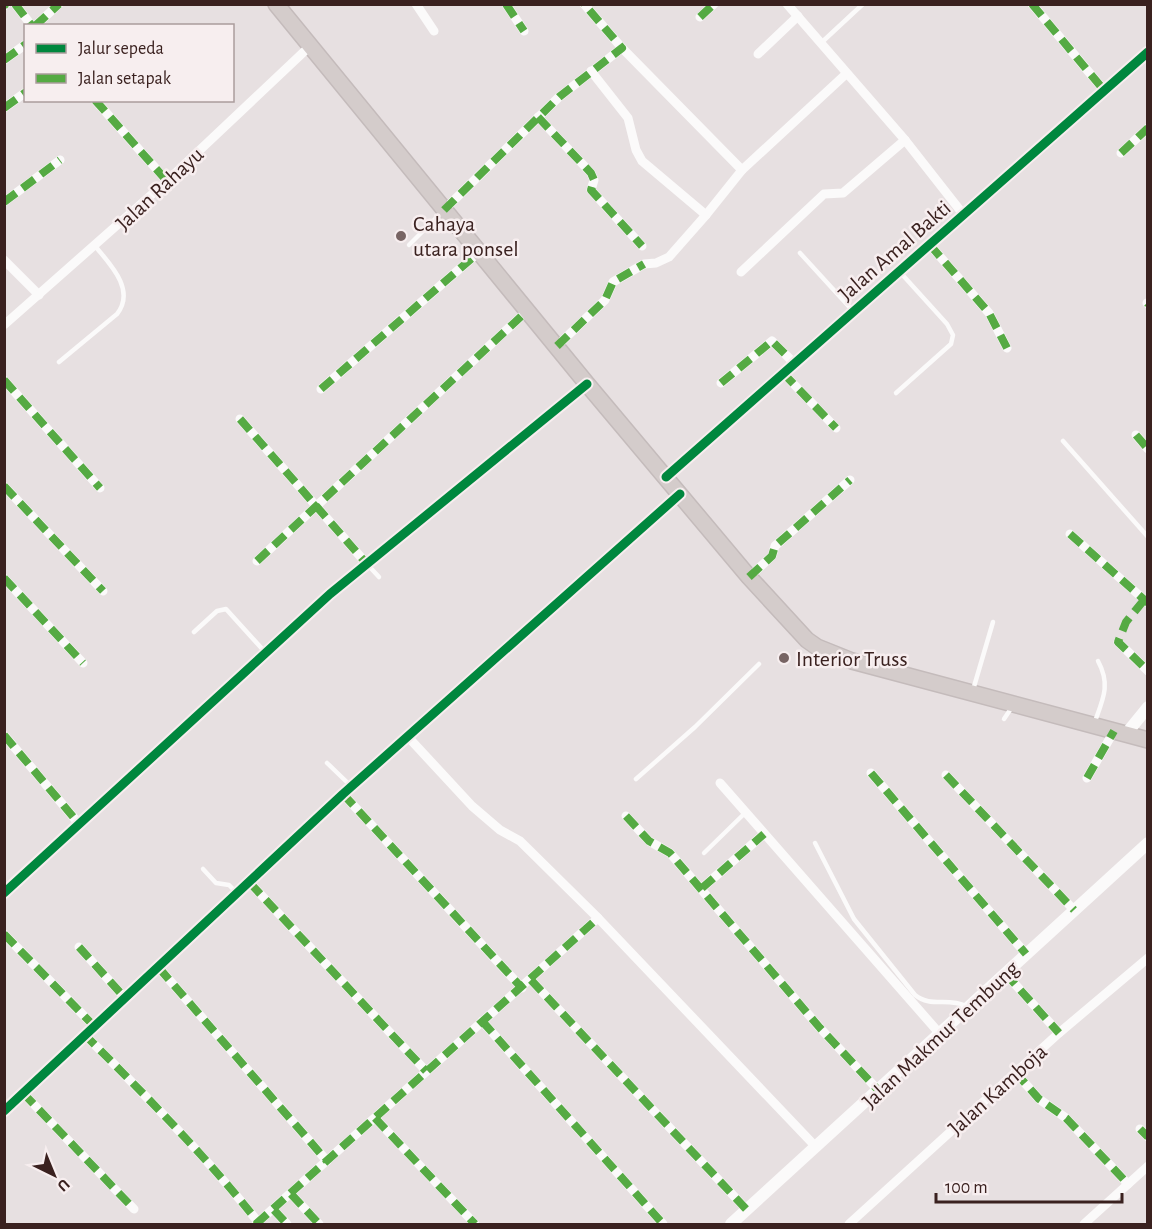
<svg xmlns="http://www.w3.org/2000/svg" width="1152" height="1229" viewBox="0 0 1152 1229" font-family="'Alegreya Sans',sans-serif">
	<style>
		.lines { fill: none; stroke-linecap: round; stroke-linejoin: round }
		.primary-casing { stroke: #c4bbbb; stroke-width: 18 }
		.service { stroke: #fbfafa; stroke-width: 4.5 }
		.minor { stroke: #fbfafa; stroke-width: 9 }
		.tertiary { stroke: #fbfafa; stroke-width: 12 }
		.primary { stroke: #d4cccb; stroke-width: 15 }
		.quiet { stroke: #55aa43; stroke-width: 8; stroke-dasharray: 15 8; stroke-linecap: butt }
		.cycleway-casing { stroke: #f7eeef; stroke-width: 13 }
		.cycleway { stroke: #00873e; stroke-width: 9 }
		.poi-dot { fill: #776463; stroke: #f7eeef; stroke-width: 2 }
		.labels { text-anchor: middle; stroke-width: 5; stroke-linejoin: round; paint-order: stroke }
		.street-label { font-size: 22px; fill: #3a211f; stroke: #f7eeef }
		.poi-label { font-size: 22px; fill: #3a211f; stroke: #f7eeef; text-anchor: start }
	</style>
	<rect width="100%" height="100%" fill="#e7e0e1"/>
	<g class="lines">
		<g class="primary-casing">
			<polyline id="primary" points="276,4 587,384 749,577 807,640 817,647 852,661 1148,740"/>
		</g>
		<g class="service">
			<polyline points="821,43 863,4"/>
			<polyline points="409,245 442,212"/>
			<polyline points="800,253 853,311"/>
			<path d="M59 362 117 314C136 290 110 264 95 246"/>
			<polyline points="896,393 951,344 953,335 947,324 899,271"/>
			<polyline points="1063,441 1148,537"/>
			<polyline points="367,564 379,577"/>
			<polyline points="194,632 217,611 226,609 265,652"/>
			<polyline points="973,690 993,622"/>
			<polyline points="1004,719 1012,707"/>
			<path d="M1094 724C1103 699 1111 685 1098 661"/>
			<polyline points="327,763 352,787"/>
			<polyline points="636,779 695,727 759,664"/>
			<path d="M815 843 854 919 915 995C931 1008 948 997 966 1006"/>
			<polyline points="704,853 745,813"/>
			<polyline points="203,869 216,883 229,885 238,894"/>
		</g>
		<g class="minor">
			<polyline points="15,4 32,26"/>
			<polyline points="416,4 434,31"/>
			<polyline points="506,4 524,31"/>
			<polyline points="584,4 622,48 742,170"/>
			<polyline points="787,4 905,140 963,214"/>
			<polyline points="1032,4 1103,89"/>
			<polyline points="4,6 6,4"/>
			<polyline points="700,17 714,4"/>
			<polyline points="35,26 59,4"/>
			<polyline points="758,54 798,16"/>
			<polyline points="4,60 26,44"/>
			<polyline points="95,100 167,181"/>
			<polyline points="4,108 26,92"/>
			<polyline points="538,117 591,173 594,180 591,190 642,246"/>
			<polyline points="1121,153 1148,128"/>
			<polyline points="4,202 60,160"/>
			<polyline points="444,210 559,97 622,48"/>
			<polyline points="706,215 742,170 846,74"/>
			<polyline points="930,245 989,313 1007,348"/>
			<polyline points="4,260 39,295"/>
			<polyline points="741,272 824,194 843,193 905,140"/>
			<polyline points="1147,303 1148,304"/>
			<polyline points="4,325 167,181 310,46"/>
			<polyline points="557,346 605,300 613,282 644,264 656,263 669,257 706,215 642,161 636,150 628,118 591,71"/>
			<polyline points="783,373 836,428"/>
			<polyline points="4,380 100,488"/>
			<polyline points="721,383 772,341 794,363"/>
			<polyline points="321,389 479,252"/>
			<polyline points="240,419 366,563"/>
			<polyline points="1136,435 1148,449"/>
			<polyline points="666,477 1148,52"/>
			<polyline points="4,486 103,591"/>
			<polyline points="1070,534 1148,603"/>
			<polyline points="257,561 527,311"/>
			<polyline points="749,577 772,556 775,546 850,480"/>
			<polyline points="4,578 83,663"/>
			<polyline points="1118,642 1148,671"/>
			<polyline points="4,735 80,825"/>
			<polyline points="409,738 472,806 500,830 520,841 598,918 816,1147"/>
			<polyline points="871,773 1026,954"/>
			<polyline points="946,775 1074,910"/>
			<polyline points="1087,778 1114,731"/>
			<polyline points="720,783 940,1034"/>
			<polyline points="343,794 522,988"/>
			<polyline points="626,816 649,841 670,853 820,1028 879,1091"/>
			<polyline points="250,883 426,1071"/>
			<polyline points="702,888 764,834"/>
			<polyline points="4,893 330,594 587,384"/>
			<polyline points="4,934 94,1026"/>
			<polyline points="79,947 125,998"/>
			<polyline points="159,968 327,1161"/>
			<polyline points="1005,973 1059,1033"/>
			<polyline points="531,980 747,1210"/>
			<polyline points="482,1021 663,1224"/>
			<path d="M84 1034C145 1095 205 1155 258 1222"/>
			<polyline points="1015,1072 1039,1099 1066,1118 1128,1184"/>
			<polyline points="23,1093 134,1209"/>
			<polyline points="4,1111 343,794 680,494"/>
			<polyline points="375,1118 475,1224"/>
			<polyline points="1140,1129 1148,1137"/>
			<polyline points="291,1194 319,1224"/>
			<polyline points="274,1210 287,1224"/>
			<polyline points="256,1224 598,918"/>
			<polyline points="849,1224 1059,1033 1148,958"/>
			<polyline points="1084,1224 1148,1166"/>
		</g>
		<g class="tertiary">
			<polyline points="1126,734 1148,707"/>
			<polyline points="731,1224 1148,843"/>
		</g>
		<use href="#primary" class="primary"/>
		<g class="quiet">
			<polyline points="15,4 32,26"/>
			<polyline points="506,4 524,31"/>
			<polyline points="1032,4 1103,89"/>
			<polyline points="4,6 6,4"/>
			<polyline points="700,17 714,4"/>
			<polyline points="35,26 59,4"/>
			<polyline points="4,60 26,44"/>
			<polyline points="95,100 167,181"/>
			<polyline points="4,108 26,92"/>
			<polyline points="538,117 591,173 594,180 591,190 642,246"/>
			<polyline points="1121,153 1148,128"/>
			<polyline points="4,202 60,160"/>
			<polyline points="444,210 559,97 622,48 584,4"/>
			<polyline points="930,245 989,313 1007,348"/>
			<polyline points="1147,303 1148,304"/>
			<polyline points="557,346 605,300 613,282 644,264"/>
			<polyline points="783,373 836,428"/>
			<polyline points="4,380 100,488"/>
			<polyline points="721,383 772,341 794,363"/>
			<polyline points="321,389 479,252"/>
			<polyline points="240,419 366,563"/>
			<polyline points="1136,435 1148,449"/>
			<polyline points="4,486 103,591"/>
			<polyline points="1070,534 1148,603"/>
			<polyline points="257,561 527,311"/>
			<polyline points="749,577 772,556 775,546 850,480"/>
			<polyline points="4,578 83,663"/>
			<polyline points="1144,600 1126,622 1118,642 1148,671"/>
			<polyline points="4,735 80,825"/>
			<polyline points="871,773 1026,954"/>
			<polyline points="946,775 1074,910"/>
			<polyline points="1087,778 1114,731"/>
			<polyline points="343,794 522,988"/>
			<polyline points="626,816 649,841 670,853 820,1028 879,1091"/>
			<polyline points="250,883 426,1071"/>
			<polyline points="702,888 764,834"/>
			<polyline points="4,934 94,1026"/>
			<polyline points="79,947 125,998"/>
			<polyline points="159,968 327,1161"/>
			<polyline points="1005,973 1059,1033"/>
			<polyline points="531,980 747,1210"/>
			<polyline points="482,1021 663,1224"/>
			<path d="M84 1034C145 1095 205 1155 258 1222"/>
			<polyline points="1015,1072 1039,1099 1066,1118 1128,1184"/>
			<polyline points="23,1093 134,1209"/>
			<polyline points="375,1118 475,1224"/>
			<polyline points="1140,1129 1148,1137"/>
			<polyline points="291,1194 319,1224"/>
			<polyline points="274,1210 287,1224"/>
			<polyline points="256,1224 598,918"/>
		</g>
		<g class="cycleway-casing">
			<g id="cycleway">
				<polyline points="666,477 1148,52"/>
				<polyline points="4,893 330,594 587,384"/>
				<polyline points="4,1111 343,794 680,494"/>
			</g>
		</g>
		<use href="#cycleway" class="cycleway"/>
	</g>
	<g class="poi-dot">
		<circle cx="401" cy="236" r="6"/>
		<circle cx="784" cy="658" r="6"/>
	</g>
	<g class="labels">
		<g class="street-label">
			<text transform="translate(159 188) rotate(-43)" y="8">Jalan Rahayu</text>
			<text transform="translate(894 250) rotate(-41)" y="8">Jalan Amal Bakti</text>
			<text transform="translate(940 1034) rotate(-43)" y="8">Jalan Makmur Tembung</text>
			<text transform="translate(997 1089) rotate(-42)" y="8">Jalan Kamboja</text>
		</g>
		<g class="poi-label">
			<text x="413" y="231">Cahaya<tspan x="413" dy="25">utara ponsel</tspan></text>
			<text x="796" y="666">Interior Truss</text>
		</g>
	</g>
	<rect width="1152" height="1229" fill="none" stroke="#3a211f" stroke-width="12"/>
	<rect x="24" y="24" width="210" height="78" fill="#f7eeef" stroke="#ab9c9c" stroke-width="1.5"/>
	<rect x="36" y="44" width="30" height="9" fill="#00873e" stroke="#ab9c9c" stroke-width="1.5"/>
	<text x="78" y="54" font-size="18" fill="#3a211f">Jalur sepeda</text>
	<rect x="36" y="74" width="30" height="9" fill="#55aa43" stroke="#ab9c9c" stroke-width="1.5"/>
	<text x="78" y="84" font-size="18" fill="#3a211f">Jalan setapak</text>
	<g transform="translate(54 1175) rotate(137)" stroke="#f7eeef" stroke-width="4.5" paint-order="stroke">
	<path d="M0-4.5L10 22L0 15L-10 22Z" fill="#3a211f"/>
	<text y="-9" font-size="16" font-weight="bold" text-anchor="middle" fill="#3a211f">U</text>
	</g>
	<path d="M936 1193v9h186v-9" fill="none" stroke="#3a211f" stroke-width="3"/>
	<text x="945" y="1193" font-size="18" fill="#3a211f" stroke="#f7eeef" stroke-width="4.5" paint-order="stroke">100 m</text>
</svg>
